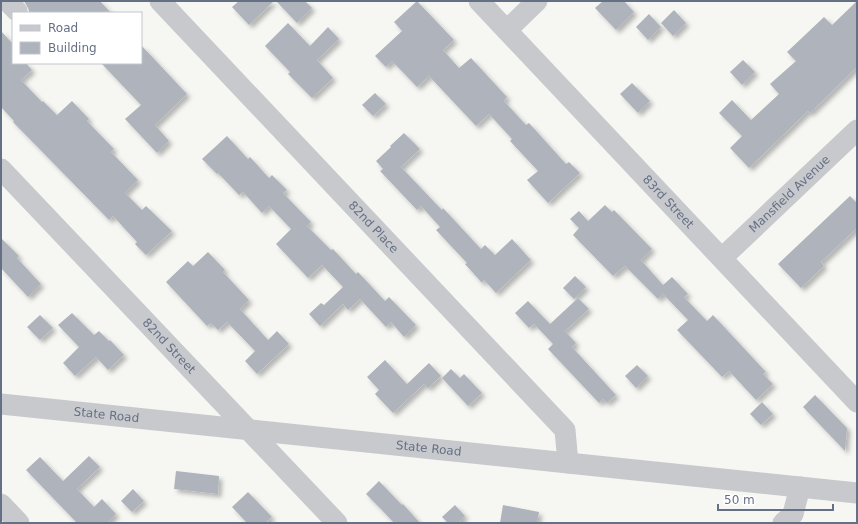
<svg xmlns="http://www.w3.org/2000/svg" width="858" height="524" viewBox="0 0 858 524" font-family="'DejaVu Sans',sans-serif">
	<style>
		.building { fill: #afb4bc; filter: url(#shadow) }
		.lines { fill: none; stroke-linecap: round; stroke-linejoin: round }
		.minor { stroke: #c7c9cd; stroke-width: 21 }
		.labels { text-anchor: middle; stroke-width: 4; stroke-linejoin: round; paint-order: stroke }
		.street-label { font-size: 12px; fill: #657085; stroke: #fff }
	</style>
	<defs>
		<filter id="shadow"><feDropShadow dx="3.5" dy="3.5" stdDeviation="2" flood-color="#0004"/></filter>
	</defs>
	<rect width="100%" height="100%" fill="#f6f7f3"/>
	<g class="building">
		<polygon points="24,1 100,1 111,13 30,13 29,11 28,8"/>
		<polygon points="239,1 274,1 249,25 232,7"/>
		<polygon points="276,1 305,1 312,8 297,23"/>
		<polygon points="417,1 454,40 443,50 459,68 471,58 507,97 504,101 526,125 529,123 566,164 569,162 580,173 548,203 527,180 538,171 510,141 512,139 489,114 476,126 429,76 417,87 392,61 386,67 375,56 402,31 394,22"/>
		<polygon points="603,1 624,1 634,12 616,30 595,8"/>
		<polygon points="857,1 857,67 810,113 808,111 749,168 730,148 742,136 719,113 732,100 751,120 779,94 770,84 796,61 787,52 824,17 832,25"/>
		<polygon points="674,10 686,23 673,36 661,23"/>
		<polygon points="649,14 661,27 648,40 636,27"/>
		<polygon points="288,23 310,46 328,27 339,39 317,60 333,78 312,98 288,74 290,72 265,46"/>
		<polygon points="1,31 13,44 13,63 26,63 32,70 21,80 42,102 43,101 57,115 72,101 89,119 87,121 114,149 111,152 138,180 125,193 142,210 146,206 172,231 146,255 135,244 137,242 113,216 109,220 13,122 14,121 1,107"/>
		<polygon points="141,45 187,94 155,125 169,141 157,153 125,119 141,105 101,63 141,63"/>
		<polygon points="743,60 755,72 742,85 730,72"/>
		<polygon points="632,83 650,101 638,113 620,94"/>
		<polygon points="375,93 386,104 373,116 362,105"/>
		<polygon points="404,133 420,149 401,167 442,210 443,208 481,249 485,245 495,255 512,239 531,260 496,293 484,280 482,283 465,264 467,263 436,230 440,227 421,206 417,210 380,171 383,169 376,161 391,147 390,146"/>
		<polygon points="227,136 248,159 250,157 269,178 272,175 287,190 283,193 311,222 307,226 331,250 333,249 356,274 358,272 385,301 389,297 416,325 404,337 391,322 386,327 360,299 348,310 343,304 320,326 309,314 321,303 324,305 343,287 322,265 308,278 276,244 291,229 269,206 262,213 243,192 239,195 218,173 217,174 202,159"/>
		<polygon points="850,196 857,203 857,228 821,262 824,266 801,288 778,264"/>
		<polygon points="605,205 612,212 614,210 652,249 641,260 663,285 672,277 688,294 684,297 707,321 713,315 766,372 763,374 773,384 756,400 729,371 722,377 677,330 688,320 663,294 658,299 625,266 613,276 573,235 579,228 570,219 579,211 588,221"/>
		<polygon points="1,238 19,256 17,258 41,284 28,297 1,268"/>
		<polygon points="208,252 225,270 223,272 249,300 240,309 268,340 277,331 289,344 257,374 245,361 255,351 227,322 218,330 211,323 207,326 166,282 188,261 193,266"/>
		<polygon points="575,276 586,287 574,299 563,288"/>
		<polygon points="578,298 589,309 565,331 576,343 572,347 616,395 607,403 603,399 599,403 548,349 553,344 534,324 529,328 515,313 528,301 550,324"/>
		<polygon points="72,313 94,335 99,331 109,341 110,340 124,355 108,370 96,357 75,376 63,363 79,347 58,325"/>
		<polygon points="40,315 53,328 40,340 27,327"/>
		<polygon points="385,360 407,384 429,363 441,376 428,388 424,384 393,413 375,394 379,390 367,377"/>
		<polygon points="637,365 648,376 636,388 625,376"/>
		<polygon points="451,369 460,378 464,374 482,393 468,406 442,378"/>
		<polygon points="815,395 847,428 845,451 803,407"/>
		<polygon points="762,402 773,414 761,425 750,414"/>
		<polygon points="89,456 100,467 77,489 94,507 102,499 116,514 107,523 77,523 26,470 40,457 63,481"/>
		<polygon points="176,471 219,476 218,494 174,489"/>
		<polygon points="379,481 402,505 403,504 420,523 394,523 379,507 366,494"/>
		<polygon points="133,489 144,501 132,512 121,501"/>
		<polygon points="248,492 272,517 265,523 247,523 232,507"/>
		<polygon points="455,505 465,516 458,523 448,523 442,517"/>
		<polygon points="503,505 539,512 537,523 500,523"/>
	</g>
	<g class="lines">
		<g class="minor">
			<polyline points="7,1 17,11"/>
			<path id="s1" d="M160 1 565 430 568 463"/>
			<path id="s2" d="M479 1 857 402"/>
			<polyline points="507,30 537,1"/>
			<path id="s3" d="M1 169 337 523"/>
			<path id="s4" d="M722 258 857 130"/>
			<path id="s5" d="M1 404 568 463 857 493"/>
			<polyline points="1,504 19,523"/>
			<polyline points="783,523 793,514 800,487"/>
		</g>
	</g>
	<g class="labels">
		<g class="street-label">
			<text dy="4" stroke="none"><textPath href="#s4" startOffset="93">Mansfield Avenue</textPath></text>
			<text dy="4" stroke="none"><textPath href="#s2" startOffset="276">83rd Street</textPath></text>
			<text dy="4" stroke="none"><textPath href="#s1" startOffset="311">82nd Place</textPath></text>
			<text dy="4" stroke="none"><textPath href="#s3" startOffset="244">82nd Street</textPath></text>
			<text dy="4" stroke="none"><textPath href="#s5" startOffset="106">State Road</textPath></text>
			<text dy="4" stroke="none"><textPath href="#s5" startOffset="430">State Road</textPath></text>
		</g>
	</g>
	<rect width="858" height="524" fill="none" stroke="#657085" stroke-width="4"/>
	<rect x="12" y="12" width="130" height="52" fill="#ffffff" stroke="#c1c6ce"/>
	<rect x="20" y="25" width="20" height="6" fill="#c7c9cd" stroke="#c1c6ce"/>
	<text x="48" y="32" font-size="12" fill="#657085">Road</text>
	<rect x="20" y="42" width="20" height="12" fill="#afb4bc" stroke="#c1c6ce"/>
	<text x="48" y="52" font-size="12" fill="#657085">Building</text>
	<path d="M718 504v6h115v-6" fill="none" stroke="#657085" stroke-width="2"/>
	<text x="724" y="504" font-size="12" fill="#657085" stroke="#ffffff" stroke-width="3" paint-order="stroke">50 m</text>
</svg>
